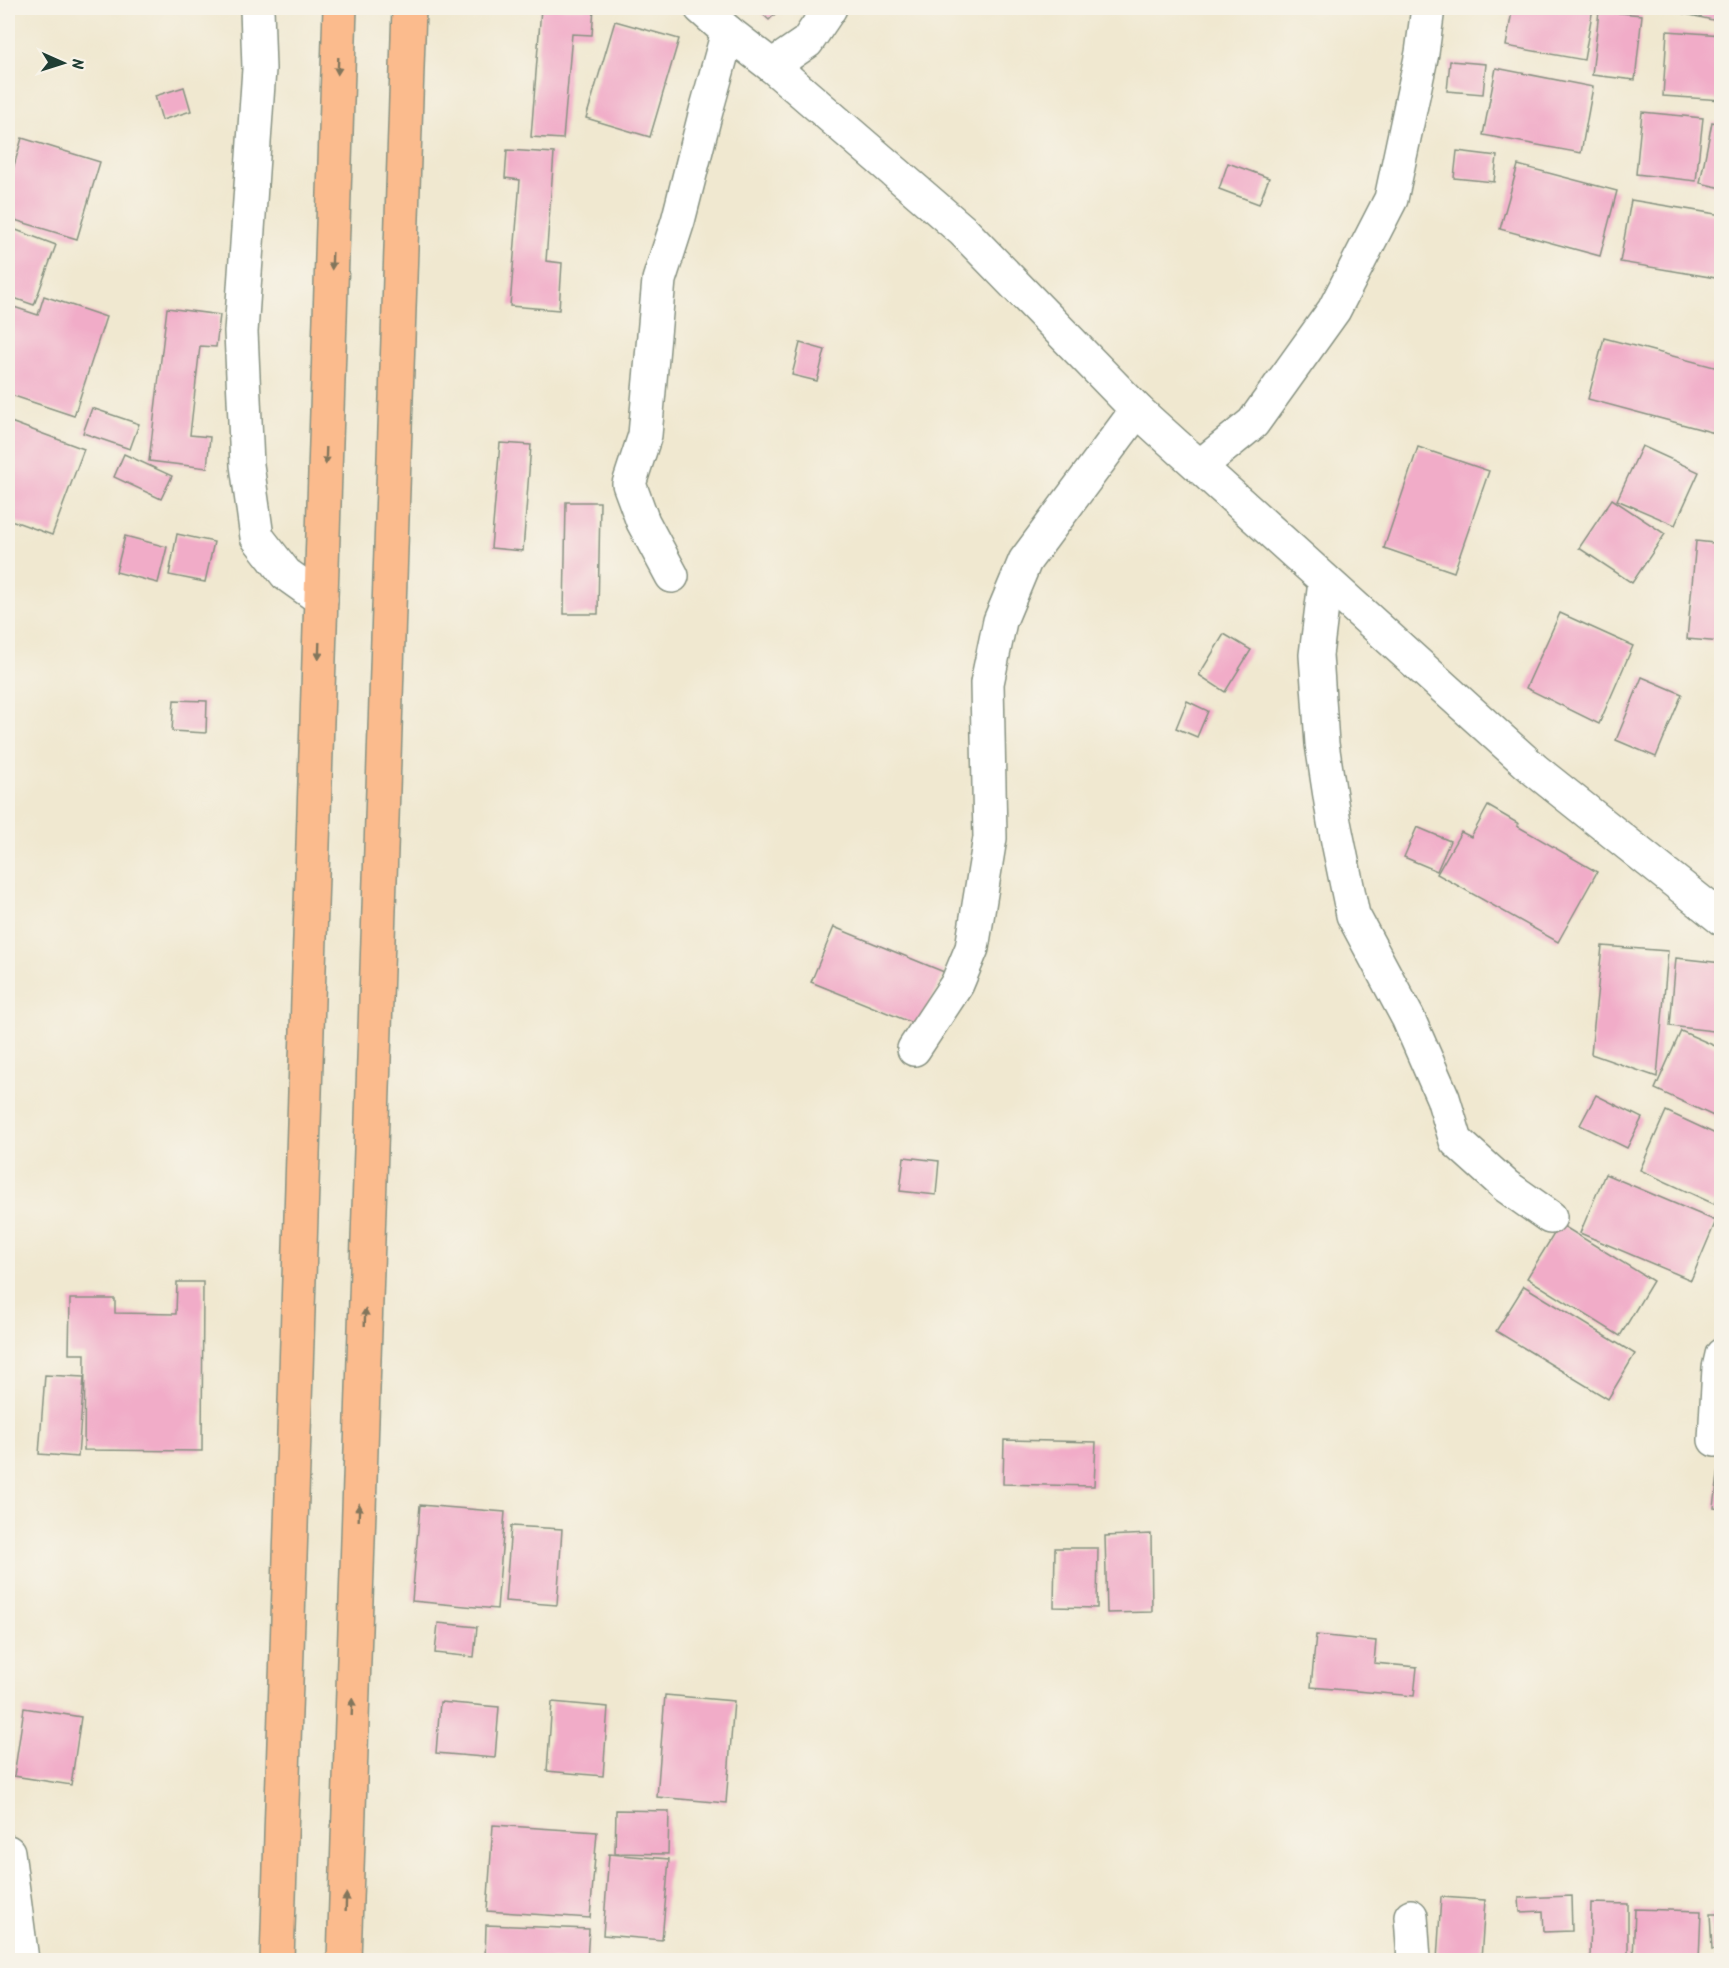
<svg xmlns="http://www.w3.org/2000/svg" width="1729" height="1968" viewBox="0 0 1729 1968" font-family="Kalam,sans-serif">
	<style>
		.building { fill: #f1acc8 }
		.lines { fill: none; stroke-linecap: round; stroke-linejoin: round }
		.minor-casing { stroke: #889282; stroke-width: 36 }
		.highway-casing { stroke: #889282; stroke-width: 36 }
		.minor { stroke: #fff; stroke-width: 33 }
		.highway { stroke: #fbbb8d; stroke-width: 33 }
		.oneway { fill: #82765c }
	</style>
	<rect width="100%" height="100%" fill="#f7f3e8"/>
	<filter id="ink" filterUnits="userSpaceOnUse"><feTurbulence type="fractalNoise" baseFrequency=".0167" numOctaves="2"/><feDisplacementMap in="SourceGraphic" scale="12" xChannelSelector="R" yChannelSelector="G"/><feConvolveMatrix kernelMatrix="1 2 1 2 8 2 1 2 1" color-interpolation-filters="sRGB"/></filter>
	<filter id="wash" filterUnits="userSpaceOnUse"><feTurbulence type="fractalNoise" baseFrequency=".008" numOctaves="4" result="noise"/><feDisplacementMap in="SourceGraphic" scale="24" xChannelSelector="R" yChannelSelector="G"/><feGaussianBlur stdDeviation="1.35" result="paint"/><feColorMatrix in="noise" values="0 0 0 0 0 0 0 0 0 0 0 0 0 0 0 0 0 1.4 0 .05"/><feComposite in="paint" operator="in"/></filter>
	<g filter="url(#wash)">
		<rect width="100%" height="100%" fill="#f0e8d0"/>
		<g id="blocks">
			<g class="building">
				<polygon points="541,8 594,8 592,35 572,34 563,139 531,137"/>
				<polygon points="756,8 781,8 769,20"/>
				<polygon points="1500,8 1593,8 1584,60 1506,46 1512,11"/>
				<polygon points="1677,8 1722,8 1722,22 1676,12"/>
				<polygon points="1599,11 1642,15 1635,80 1592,75"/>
				<polygon points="615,21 679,39 650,137 586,118"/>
				<polygon points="1667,31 1722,35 1722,100 1663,96"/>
				<polygon points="1450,61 1486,64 1483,94 1447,91"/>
				<polygon points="1496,68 1593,87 1581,153 1483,135"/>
				<polygon points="184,87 191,111 162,120 155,96"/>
				<polygon points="1642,112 1703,118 1696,181 1636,174"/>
				<polygon points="1712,122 1722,124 1722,188 1700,183"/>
				<polygon points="22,138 100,162 77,239 8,218 8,186"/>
				<polygon points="507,150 554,153 546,261 562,263 559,310 510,306 520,180 505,178"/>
				<polygon points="1457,151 1497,156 1494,182 1454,178"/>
				<polygon points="1228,163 1269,178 1259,204 1219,189"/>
				<polygon points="1518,165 1617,191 1600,256 1500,229"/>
				<polygon points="1631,200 1722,215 1722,279 1620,262"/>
				<polygon points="8,227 56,245 34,305 8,296"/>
				<polygon points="44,296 106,317 74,416 8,394 13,373 8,371 8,305 38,315"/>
				<polygon points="167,308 220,315 216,347 200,346 190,435 210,437 207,468 149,461"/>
				<polygon points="1604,338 1722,369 1722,409 1715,433 1588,399"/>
				<polygon points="800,343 825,350 817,381 792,375"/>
				<polygon points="92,408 139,424 130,449 83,433"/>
				<polygon points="8,421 84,449 52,535 8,519"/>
				<polygon points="500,443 531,445 523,551 491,548"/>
				<polygon points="1642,446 1699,472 1675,525 1617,500"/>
				<polygon points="1418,447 1489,471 1454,572 1384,548"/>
				<polygon points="124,454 172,476 161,499 114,477"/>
				<polygon points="1612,499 1665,534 1632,583 1579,548"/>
				<polygon points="566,502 600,502 598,614 564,614"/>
				<polygon points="177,534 214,542 205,582 169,575"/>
				<polygon points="125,536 167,547 158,583 116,572"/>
				<polygon points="1696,541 1722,544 1722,642 1687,639"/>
				<polygon points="1560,613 1633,646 1599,724 1526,688"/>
				<polygon points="1224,634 1251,650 1225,692 1199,675"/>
				<polygon points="1642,677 1682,694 1656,757 1616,740"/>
				<polygon points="174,700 207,701 206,733 172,731"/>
				<polygon points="1187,701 1208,711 1197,737 1176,728"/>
				<polygon points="1488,806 1519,824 1517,826 1597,872 1558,942 1437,874 1461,832 1471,837"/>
				<polygon points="1417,827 1450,841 1437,871 1404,857"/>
				<polygon points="834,927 944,972 920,1026 811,982"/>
				<polygon points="1602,946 1668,951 1657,1077 1591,1054"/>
				<polygon points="1676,958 1722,963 1722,1032 1670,1026"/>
				<polygon points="1681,1031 1722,1049 1720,1119 1655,1089"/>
				<polygon points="1596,1095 1642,1118 1627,1148 1580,1125"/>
				<polygon points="1666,1111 1722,1137 1722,1187 1714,1204 1640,1170"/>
				<polygon points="904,1157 939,1161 936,1195 900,1191"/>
				<polygon points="1605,1174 1716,1221 1691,1280 1580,1233"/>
				<polygon points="1560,1224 1653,1281 1620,1336 1527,1278"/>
				<polygon points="177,1282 203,1282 202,1451 84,1450 85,1354 69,1354 70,1299 115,1299 115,1313 176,1314"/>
				<polygon points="1524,1286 1635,1354 1608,1399 1496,1331"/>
				<polygon points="45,1375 84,1377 78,1457 39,1454"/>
				<polygon points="1004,1440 1096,1442 1094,1486 1003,1484"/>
				<polygon points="1720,1459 1722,1459 1722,1509 1714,1508"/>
				<polygon points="420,1505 505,1512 497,1609 412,1601"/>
				<polygon points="511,1526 562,1529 557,1605 505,1601"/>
				<polygon points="1151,1534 1152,1612 1107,1613 1105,1536"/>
				<polygon points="1055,1548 1098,1548 1097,1608 1054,1607"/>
				<polygon points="438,1623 477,1627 474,1657 435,1653"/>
				<polygon points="1316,1635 1376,1641 1374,1663 1417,1667 1414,1696 1311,1687"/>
				<polygon points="665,1695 734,1701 726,1803 657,1797"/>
				<polygon points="440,1702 499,1707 495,1758 436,1753"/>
				<polygon points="552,1702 608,1707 603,1776 547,1771"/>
				<polygon points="24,1708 81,1717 71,1785 14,1776"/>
				<polygon points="616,1810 669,1811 668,1854 615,1853"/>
				<polygon points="493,1825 597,1832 590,1918 487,1911"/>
				<polygon points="609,1854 669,1859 662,1940 603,1935"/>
				<polygon points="1571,1896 1572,1931 1544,1932 1543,1911 1520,1912 1519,1898"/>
				<polygon points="1441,1897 1485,1900 1481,1960 1437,1960"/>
				<polygon points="1591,1903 1628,1904 1628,1960 1590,1960"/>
				<polygon points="1635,1909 1701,1911 1699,1960 1633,1960"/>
				<polygon points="1710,1914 1722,1914 1722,1950 1712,1950"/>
				<polygon points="486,1925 589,1929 587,1960 485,1960"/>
			</g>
		</g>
	</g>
	<g filter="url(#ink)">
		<use href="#blocks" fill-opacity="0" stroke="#889282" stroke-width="1.5"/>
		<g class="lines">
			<g class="minor-casing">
				<g id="minor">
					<polyline points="257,8 259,69 241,332 247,465 257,537 286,574 321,599"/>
					<polyline points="701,8 728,32 772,66 963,231 1137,410 1535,770 1722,919"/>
					<polyline points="772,66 807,42 830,8"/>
					<polyline points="1200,466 1253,423 1334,310 1391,199 1422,53 1428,8"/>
					<polyline points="672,576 643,522 629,484 645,435 659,280 678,221 706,111 728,32"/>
					<polyline points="1325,582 1316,655 1322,744 1334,822 1353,915 1408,1018 1443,1098 1456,1141 1506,1186 1550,1217"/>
					<polyline points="914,1049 957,984 972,948 990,838 987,683 1000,621 1025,561 1137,410"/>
					<polyline points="1715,1440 1719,1368 1722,1355"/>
					<polyline points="8,1852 22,1960"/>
					<polyline points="1411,1916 1414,1960"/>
				</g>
			</g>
			<g class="highway-casing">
				<g id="highway">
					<polyline points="277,1960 340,8"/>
					<polyline points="344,1960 409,8"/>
				</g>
			</g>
			<use href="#minor" class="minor"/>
			<use href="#highway" class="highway"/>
		</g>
		<defs><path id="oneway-solid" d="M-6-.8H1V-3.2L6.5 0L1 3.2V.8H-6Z" transform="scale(1.5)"/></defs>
		<g class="oneway">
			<use href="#oneway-solid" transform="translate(338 66) rotate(92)"/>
			<use href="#oneway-solid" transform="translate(332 261) rotate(92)"/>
			<use href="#oneway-solid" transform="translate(326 456) rotate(92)"/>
			<use href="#oneway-solid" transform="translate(319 651) rotate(92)"/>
			<use href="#oneway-solid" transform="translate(365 1317) rotate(-88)"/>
			<use href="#oneway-solid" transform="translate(359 1512) rotate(-88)"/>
			<use href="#oneway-solid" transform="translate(352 1707) rotate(-88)"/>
			<use href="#oneway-solid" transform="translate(346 1902) rotate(-88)"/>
		</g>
	</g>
	<rect width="1729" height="1968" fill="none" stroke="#f7f3e8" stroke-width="30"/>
	<g transform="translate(63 63) rotate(93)" stroke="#f7f3e8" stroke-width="4.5" paint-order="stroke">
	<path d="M0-4.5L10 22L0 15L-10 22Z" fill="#1f3d34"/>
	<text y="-9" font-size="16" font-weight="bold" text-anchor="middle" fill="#1f3d34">N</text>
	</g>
</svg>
